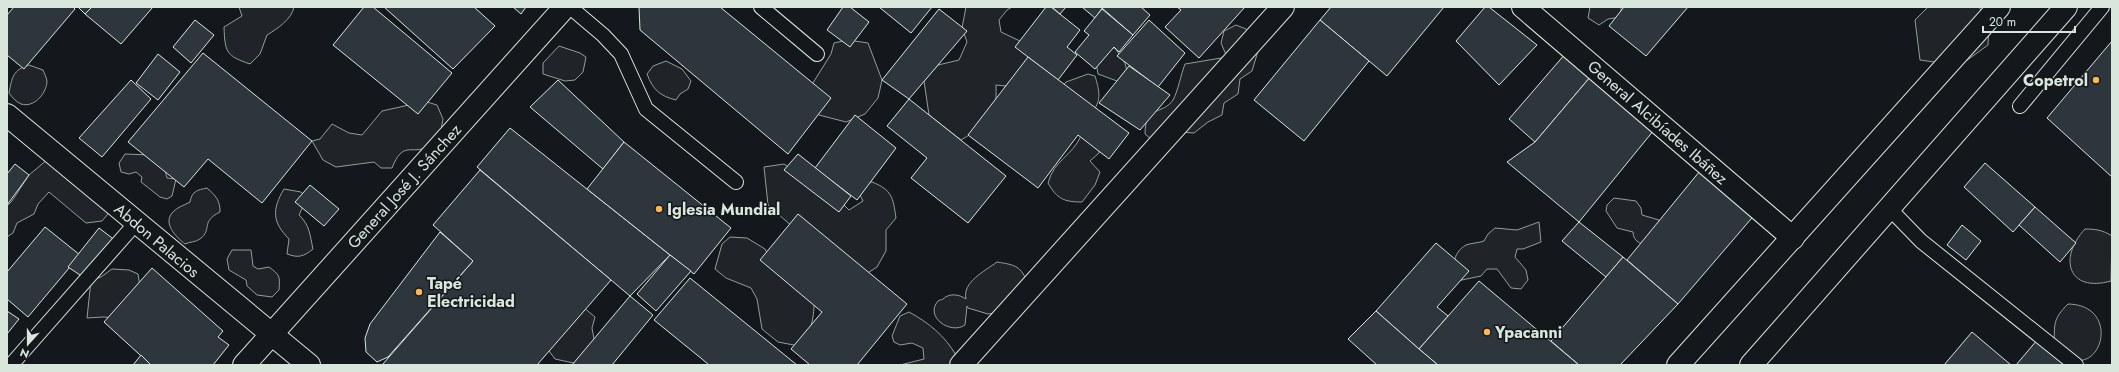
<svg xmlns="http://www.w3.org/2000/svg" width="2119" height="372" viewBox="0 0 2119 372" font-family="Jost,sans-serif">
	<style>
		.green { fill: #202428; stroke: #939e99 }
		.building { fill: #2c363c; stroke: #d8e6dc }
		.lines { fill: none; stroke-linecap: round; stroke-linejoin: round }
		.service-casing { stroke: #d8e6dc; stroke-width: 16 }
		.minor-casing { stroke: #d8e6dc; stroke-width: 24 }
		.trunk-casing { stroke: #d8e6dc; stroke-width: 24 }
		.service { stroke: #14181c; stroke-width: 14 }
		.minor { stroke: #14181c; stroke-width: 22 }
		.trunk { stroke: #14181c; stroke-width: 22 }
		.poi-dot { fill: #ffb74d; stroke: #14181c; stroke-width: 1.5 }
		.labels { text-anchor: middle; stroke-width: 3; stroke-linejoin: round; paint-order: stroke }
		.poi-label { font-size: 16px; font-weight: bold; fill: #d8e6dc; stroke: #14181c; text-anchor: start }
		.street-label { font-size: 16px; fill: #d8e6dc; stroke: #14181c }
	</style>
	<rect width="100%" height="100%" fill="#14181c"/>
	<g class="green">
		<path d="M239 7H294C292 19 277 29 267 35L260 54 250 64C226 56 225 52 224 27L242 16Z"/>
		<path d="M966 7H1012L1007 10 999 20 1001 32 1020 41 1030 58 1021 79 1005 86 996 85C997 122 991 122 961 140L929 115 924 81 938 65 959 60 967 42 962 28Z"/>
		<polygon points="1590,7 1621,7 1621,17 1608,19 1599,25 1588,18"/>
		<polygon points="1928,7 1979,7 1989,24 1988,45 1966,61 1941,63 1920,60 1915,20"/>
		<path d="M1236 25 1246 29 1258 51 1252 71 1240 79 1238 94 1224 103 1222 115 1208 122 1194 133 1180 132 1165 121 1157 139H1151L1145 134C1145 105 1163 115 1173 100 1178 91 1181 74 1185 64L1227 57 1221 43 1224 31Z"/>
		<polygon points="848,40 868,43 882,80 878,98 865,114 846,122 819,115 811,86 831,54 834,43"/>
		<polygon points="559,46 580,53 586,57 583,72 575,80 565,81 543,74 543,63"/>
		<polygon points="1115,48 1125,63 1127,71 1117,81 1098,74 1095,57 1106,49"/>
		<path d="M666 61 682 69 691 81 688 89 680 94 676 100C660 96 653 90 647 74L653 66Z"/>
		<path d="M29 65 43 70C44 73 47 78 47 82 46 94 34 108 21 104 16 102 12 97 9 93 12 77 13 70 29 65Z"/>
		<path d="M1088 74 1095 76C1099 89 1102 100 1093 111L1062 87 1066 82Z"/>
		<path d="M417 99 437 105 443 119 440 136C437 139 432 145 428 147 411 155 403 140 392 168H381L374 162 336 167 323 160 312 141 320 139 332 124 349 133 362 135 382 111 409 105Z"/>
		<path d="M1081 136 1099 139V153L1090 161 1100 172 1095 185 1082 202C1064 202 1057 199 1048 183 1054 160 1072 156 1081 136Z"/>
		<polygon points="125,154 150,155 164,166 167,178 176,179 172,196 167,199 160,197 141,182 142,177 136,172 129,174 121,172 119,163"/>
		<polygon points="48,159 112,209 102,221 86,223 49,192 38,204 34,214 17,223 13,233 7,237 7,206 12,201 29,175"/>
		<path d="M784 164 842 203 849 210 863 201 858 191 862 185 872 182C892 190 893 197 896 218L886 230V251L877 267 863 276 803 236 768 205 764 167Z"/>
		<path d="M207 188C216 196 220 200 220 212 200 222 213 229 200 239 196 242 189 242 185 244 176 237 162 223 173 212 177 207 185 205 190 202 192 191 197 190 207 188Z"/>
		<path d="M284 189 301 192 307 198 299 215C310 225 310 236 313 249 303 257 298 258 287 254L289 239C272 222 272 209 284 189Z"/>
		<path d="M1614 198 1636 201 1641 208 1642 215 1659 220 1660 238 1652 247C1644 245 1633 243 1633 232L1617 228 1606 211 1607 205Z"/>
		<path d="M1539 222 1541 242 1523 249H1517L1515 257 1526 270 1528 280 1521 289 1511 288 1497 269H1487L1481 276 1457 281C1452 268 1452 253 1466 245 1471 243 1479 243 1484 241L1488 234 1495 228 1517 230Z"/>
		<path d="M2085 229C2095 229 2103 230 2112 236L2111 281C2068 293 2058 258 2085 229Z"/>
		<path d="M730 237 747 238 765 249 775 267 815 293C813 315 815 328 799 346L778 342 762 329 757 299 751 288 726 278 715 269 722 244Z"/>
		<path d="M232 250H251L253 266 258 269 269 267C280 275 280 276 279 290L272 297 257 295 247 286 246 280 229 270 227 259Z"/>
		<path d="M997 262C1016 265 1021 266 1028 284L1009 311 988 314 968 308 967 306 965 325C951 335 924 317 938 301 940 299 940 301 943 299 949 293 959 294 966 299 962 282 985 271 997 262Z"/>
		<polygon points="112,269 129,270 138,274 141,293 116,318 103,317 87,318 91,280 101,277"/>
		<path d="M2068 304C2119 305 2104 371 2071 359 2066 357 2059 349 2054 345 2055 324 2052 320 2068 304Z"/>
		<polygon points="583,307 595,317 592,328 596,350 578,364 555,359 549,351"/>
		<path d="M909 312C929 323 944 335 956 355L951 365H900L924 359 923 348 912 343 900 345 894 342 892 336 900 316Z"/>
	</g>
	<g class="building">
		<polygon points="14,7 73,7 75,9 24,69 7,55 7,15"/>
		<polygon points="78,7 92,7 85,14"/>
		<polygon points="92,7 153,7 121,44 85,14"/>
		<polygon points="364,7 373,7 452,73 418,114 333,45"/>
		<polygon points="384,7 474,7 495,26 453,69"/>
		<polygon points="513,7 526,7 521,14"/>
		<polygon points="639,7 720,7 831,98 788,154 640,30"/>
		<polygon points="843,7 850,7 869,22 850,47 827,30"/>
		<polygon points="879,7 932,7 911,33"/>
		<polygon points="1046,7 1051,7 1080,30 1067,47 1077,55 1058,80 1015,47"/>
		<polygon points="1052,7 1066,7 1060,14"/>
		<polygon points="1082,7 1103,7 1095,18"/>
		<polygon points="1103,7 1141,7 1150,15 1133,35 1102,8"/>
		<polygon points="1177,7 1245,7 1199,58 1165,27 1181,10"/>
		<polygon points="1331,7 1444,7 1387,76 1320,20"/>
		<polygon points="1485,7 1489,7 1537,45 1499,85 1456,41"/>
		<polygon points="1624,7 1688,7 1646,56 1609,26"/>
		<polygon points="939,9 967,31 909,99 882,80"/>
		<polygon points="1102,9 1133,35 1119,52 1114,47 1095,69 1075,52 1089,35 1084,31"/>
		<polygon points="195,20 214,35 191,63 173,47"/>
		<polygon points="1149,20 1185,53 1158,87 1117,56"/>
		<polygon points="1320,20 1369,61 1304,141 1254,100"/>
		<polygon points="2112,41 2112,177 2047,118"/>
		<polygon points="203,53 312,141 262,203 208,159 184,187 128,142"/>
		<polygon points="1566,53 1591,76 1535,142 1509,119"/>
		<polygon points="158,54 180,72 158,100 136,83"/>
		<polygon points="1028,57 1129,133 1109,159 1078,135 1038,188 968,135"/>
		<polygon points="1129,66 1170,95 1140,130 1099,103"/>
		<polygon points="1591,76 1654,130 1579,222 1507,162 1535,142"/>
		<polygon points="131,80 151,99 102,157 79,138"/>
		<polygon points="558,80 624,142 603,169 530,107"/>
		<polygon points="909,99 1006,176 968,223 911,178 927,158 887,126"/>
		<polygon points="855,115 896,148 857,200 815,168"/>
		<polygon points="510,128 670,255 630,296 477,167"/>
		<polygon points="624,142 731,228 694,274 587,189"/>
		<polygon points="798,154 851,196 839,212 784,170"/>
		<polygon points="1985,163 2035,207 2013,232 1964,187"/>
		<polygon points="15,164 29,175 7,205 7,174"/>
		<polygon points="1704,166 1757,212 1678,304 1627,260"/>
		<polygon points="480,170 611,280 537,365 382,365 473,261 433,225"/>
		<polygon points="310,185 339,209 324,226 295,202"/>
		<polygon points="2035,207 2076,243 2060,262 2019,225"/>
		<polygon points="798,214 907,304 857,365 810,365 791,349 822,312 760,260"/>
		<polygon points="1579,222 1623,257 1606,277 1562,241"/>
		<polygon points="1962,225 1981,241 1966,260 1947,245"/>
		<polygon points="45,227 80,255 28,317 7,299 7,272"/>
		<polygon points="99,228 116,241 83,277 68,267"/>
		<polygon points="440,232 473,261 388,357 377,362 366,352 365,338 370,324"/>
		<polygon points="1436,243 1469,271 1437,307 1448,316 1419,349 1376,311"/>
		<polygon points="670,255 691,271 656,311 637,294"/>
		<polygon points="1623,257 1678,304 1620,365 1579,365 1551,341"/>
		<polygon points="152,268 223,331 218,337 229,345 213,365 151,365 104,322"/>
		<polygon points="690,278 797,365 709,365 702,359 654,320"/>
		<polygon points="1479,281 1579,365 1438,365 1419,349"/>
		<polygon points="630,296 653,315 612,365 572,365"/>
		<polygon points="7,311 19,319 7,334"/>
		<polygon points="1376,311 1419,349 1438,365 1377,365 1348,339"/>
		<polygon points="1972,332 2011,365 1944,365"/>
		<polygon points="2038,339 2067,365 2016,365"/>
		<polygon points="141,355 151,365 133,365"/>
	</g>
	<g class="lines">
		<g class="service-casing">
			<g id="service">
				<polyline points="570,7 603,35 621,54 646,109 736,182"/>
				<polyline points="761,7 817,54"/>
				<polyline points="2020,106 2102,7"/>
				<polyline points="1889,208 1921,241 2076,365"/>
				<polyline points="11,365 136,223"/>
			</g>
		</g>
		<g class="minor-casing">
			<g id="minor">
				<polyline points="1523,7 1793,238"/>
				<polyline points="7,115 309,365"/>
				<polyline points="244,365 565,7"/>
				<polyline points="961,365 1283,7"/>
			</g>
		</g>
		<g class="trunk-casing">
			<g id="trunk">
				<polyline points="1678,365 1999,7"/>
				<polyline points="1751,365 2066,7"/>
			</g>
		</g>
		<use href="#service" class="service"/>
		<use href="#minor" class="minor"/>
		<use href="#trunk" class="trunk"/>
	</g>
	<g class="poi-dot">
		<circle cx="2096" cy="80" r="4"/>
		<circle cx="659" cy="209" r="4"/>
		<circle cx="419" cy="292" r="4"/>
		<circle cx="1487" cy="332" r="4"/>
	</g>
	<g class="labels">
		<g class="poi-label">
			<text x="2088" y="86" text-anchor="end">Copetrol</text>
			<text x="667" y="215">Iglesia Mundial</text>
			<text x="427" y="289">Tapé<tspan x="427" dy="18">Electricidad</tspan></text>
			<text x="1495" y="338">Ypacanni</text>
		</g>
		<g class="street-label">
			<text transform="translate(1658 122) rotate(41)" y="6">General Alcibíades Ibáñez</text>
			<text transform="translate(404 186) rotate(-48)" y="6">General José J. Sánchez</text>
			<text transform="translate(157 240) rotate(40)" y="6">Abdon Palacios</text>
		</g>
	</g>
	<rect width="2119" height="372" fill="none" stroke="#d8e6dc" stroke-width="16"/>
	<g transform="translate(28 344) rotate(201)" stroke="#14181c" stroke-width="3" paint-order="stroke">
	<path d="M0-3L7 15L0 10L-7 15Z" fill="#d8e6dc"/>
	<text y="-6" font-size="11" font-weight="bold" text-anchor="middle" fill="#d8e6dc">N</text>
	</g>
	<path d="M1983 26v6h92v-6" fill="none" stroke="#d8e6dc" stroke-width="2"/>
	<text x="1989" y="26" font-size="12" fill="#d8e6dc" stroke="#14181c" stroke-width="3" paint-order="stroke">20 m</text>
</svg>
